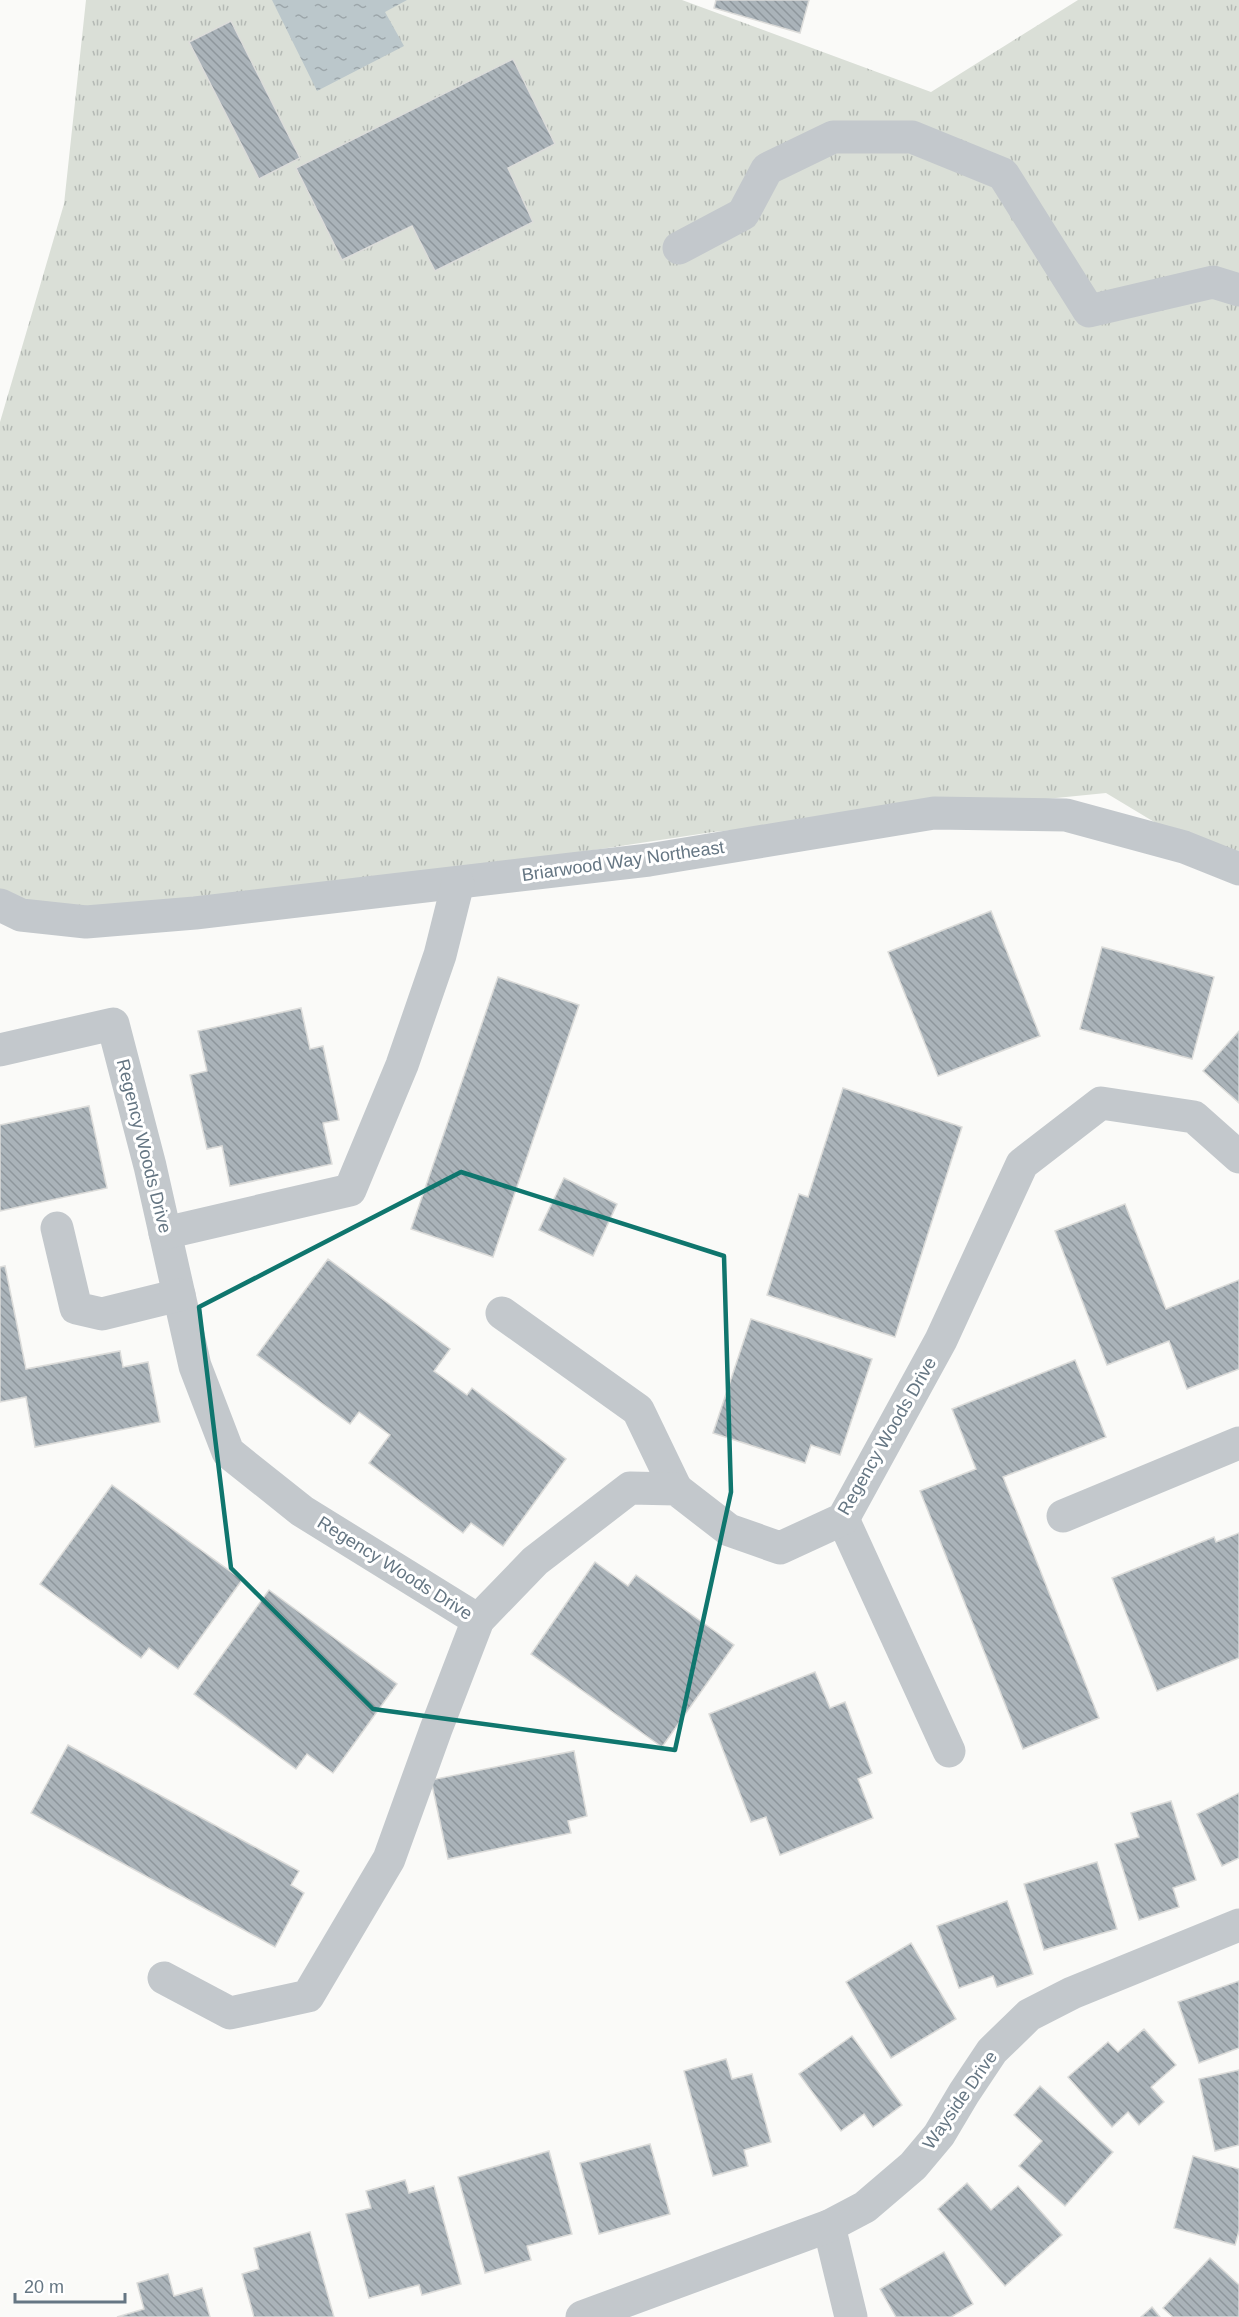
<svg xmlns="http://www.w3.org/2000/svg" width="1239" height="2317" viewBox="0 0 1239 2317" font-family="Helvetica,sans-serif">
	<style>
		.park { fill: url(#park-tufts) }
		.water { fill: url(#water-ripples) }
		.building { fill: url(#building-back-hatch); stroke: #dcdcda; stroke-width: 1.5 }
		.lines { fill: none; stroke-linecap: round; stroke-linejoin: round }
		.minor { stroke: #c3c8cc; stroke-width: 33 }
		.marked { fill: none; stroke: #0f766e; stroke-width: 4.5; stroke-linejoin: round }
		.labels { text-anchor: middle; stroke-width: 6; stroke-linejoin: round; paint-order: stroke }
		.street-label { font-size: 18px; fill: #657683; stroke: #fff }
	</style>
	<defs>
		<pattern id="park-tufts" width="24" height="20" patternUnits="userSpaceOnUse" patternTransform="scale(1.5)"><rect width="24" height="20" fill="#dadfd7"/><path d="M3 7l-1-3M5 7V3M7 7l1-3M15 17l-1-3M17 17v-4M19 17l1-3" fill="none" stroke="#b4b9b4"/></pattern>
		<pattern id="water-ripples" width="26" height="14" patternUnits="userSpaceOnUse" patternTransform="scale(1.5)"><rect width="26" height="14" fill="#bbc7cb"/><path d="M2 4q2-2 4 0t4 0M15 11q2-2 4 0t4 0" fill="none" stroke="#9ca6aa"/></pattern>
		<pattern id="building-back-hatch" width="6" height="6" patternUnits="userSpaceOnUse" patternTransform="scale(1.5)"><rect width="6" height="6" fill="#aab3b9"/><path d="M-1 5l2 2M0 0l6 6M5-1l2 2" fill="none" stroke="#8e969c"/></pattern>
	</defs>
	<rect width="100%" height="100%" fill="#fafaf8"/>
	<polygon class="park" points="86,0 682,0 931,92 1078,0 1239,0 1239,873 1106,793 713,832 56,931 0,898 0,422 64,204"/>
	<polygon class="water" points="272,0 407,0 385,12 404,46 317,91"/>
	<g class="building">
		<polygon points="716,0 809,0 800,33 714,8"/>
		<polygon points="231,21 300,158 259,179 189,42"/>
		<polygon points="513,59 555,144 508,168 533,222 435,271 412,226 342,260 296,168"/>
		<polygon points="991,911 1040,1036 938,1076 888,952"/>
		<polygon points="1102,947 1214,977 1192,1059 1080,1029"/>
		<polygon points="498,977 579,1005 493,1257 411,1229"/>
		<polygon points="301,1008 310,1049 323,1046 339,1120 323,1123 332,1164 230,1186 222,1146 207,1149 190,1075 207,1071 198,1031"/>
		<polygon points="1239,1031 1239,1103 1203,1071"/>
		<polygon points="843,1088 962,1127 895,1337 767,1295 799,1194 808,1197"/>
		<polygon points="89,1106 107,1188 0,1211 0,1125"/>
		<polygon points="564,1178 617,1204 593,1256 539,1230"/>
		<polygon points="1125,1204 1166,1309 1239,1280 1239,1369 1187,1389 1169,1341 1107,1365 1055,1231"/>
		<polygon points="328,1259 450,1349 434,1371 467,1395 472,1388 566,1459 503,1546 471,1523 463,1533 369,1463 390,1435 359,1412 350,1424 257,1355"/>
		<polygon points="5,1266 26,1369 120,1351 123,1367 148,1362 160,1422 35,1447 26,1397 0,1402 0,1267"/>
		<polygon points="751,1319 872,1359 840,1455 811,1445 805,1463 713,1433"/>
		<polygon points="1075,1360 1106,1437 1003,1477 1099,1718 1023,1749 920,1491 976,1469 952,1409"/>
		<polygon points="112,1485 242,1580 178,1669 149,1648 141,1658 40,1584"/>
		<polygon points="1239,1533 1239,1658 1157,1691 1112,1578 1214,1537 1216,1542"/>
		<polygon points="595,1562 628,1586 636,1575 734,1645 662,1747 531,1654"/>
		<polygon points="269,1590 397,1684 333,1773 307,1754 296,1769 194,1694"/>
		<polygon points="815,1672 830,1708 845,1702 872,1773 858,1779 873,1818 780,1855 766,1817 751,1822 709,1714"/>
		<polygon points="68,1745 299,1871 291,1885 304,1893 275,1947 31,1813"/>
		<polygon points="574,1751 587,1816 568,1821 571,1833 448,1859 431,1780"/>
		<polygon points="1239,1793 1239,1858 1222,1866 1197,1814"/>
		<polygon points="1171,1801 1196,1880 1173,1888 1179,1907 1139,1920 1115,1844 1139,1837 1131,1813"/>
		<polygon points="1097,1862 1117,1929 1044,1950 1024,1884"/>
		<polygon points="1007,1901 1033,1974 997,1987 993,1976 959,1988 937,1926"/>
		<polygon points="911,1943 956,2019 891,2058 846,1982"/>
		<polygon points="1239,1981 1239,2048 1199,2063 1178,2002"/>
		<polygon points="1144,2029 1176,2065 1151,2087 1164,2102 1139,2125 1128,2112 1112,2127 1068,2077 1108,2042 1118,2052"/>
		<polygon points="852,2036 902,2105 873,2127 864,2114 841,2131 799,2074"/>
		<polygon points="726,2059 732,2079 752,2074 771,2142 744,2150 748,2166 713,2176 684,2071"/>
		<polygon points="1239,2070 1239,2145 1215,2151 1199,2079"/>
		<polygon points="1040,2086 1113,2152 1065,2206 1019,2166 1042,2141 1014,2115"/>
		<polygon points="650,2144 670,2214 599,2234 580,2163"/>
		<polygon points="549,2151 572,2234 527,2246 531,2260 485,2273 458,2177"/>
		<polygon points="1193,2156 1239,2169 1239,2231 1235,2245 1174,2228"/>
		<polygon points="405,2180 409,2193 434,2186 461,2284 422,2295 419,2285 369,2298 346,2214 371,2208 366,2191"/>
		<polygon points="967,2183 991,2210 1018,2186 1062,2235 1005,2286 938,2209"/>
		<polygon points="310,2232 334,2317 254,2317 242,2274 259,2269 254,2248"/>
		<polygon points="944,2252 973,2304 951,2317 896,2317 880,2289"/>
		<polygon points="1210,2258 1239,2285 1239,2317 1173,2317 1163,2308"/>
		<polygon points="168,2274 174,2296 202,2288 210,2317 117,2317 144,2309 137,2283"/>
		<polygon points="1152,2307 1160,2317 1141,2317"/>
	</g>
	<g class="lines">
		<g class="minor">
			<polyline points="679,248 743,214 767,169 833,137 912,137 1003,174 1089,311 1213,282 1239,290"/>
			<polyline points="0,905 21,915 86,922 195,913 649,860 934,813 1066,815 1184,847 1239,869"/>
			<polyline points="0,1050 113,1024 150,1166 195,1366 228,1452 302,1511 478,1620"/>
			<polyline points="57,1228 76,1308 102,1314 179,1295"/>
			<polyline points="165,1233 350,1190 402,1065 440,955 458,883"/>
			<polyline points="502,1313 638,1410 676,1489"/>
			<polyline points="1063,1516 1239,1443"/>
			<polyline points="843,1519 949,1751"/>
			<polyline points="164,1978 230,2013 308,1996 389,1859 436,1729 478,1620 535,1561 630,1488 676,1489 729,1530 780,1548 843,1519 941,1340 1022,1164 1101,1103 1194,1117 1239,1157"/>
			<polyline points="829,2226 851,2317"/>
			<polyline points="582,2317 829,2226 865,2207 913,2166 939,2135 964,2093 992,2051 1029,2015 1072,1993 1239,1925"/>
		</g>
	</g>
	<path class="marked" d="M461 1172 724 1256 731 1492 675 1750 373 1709 231 1568 199 1307Z"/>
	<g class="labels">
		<g class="street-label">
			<text transform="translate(623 861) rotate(-8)" y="6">Briarwood Way Northeast</text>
			<text transform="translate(144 1146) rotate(76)" y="6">Regency Woods Drive</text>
			<text transform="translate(887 1436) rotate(-60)" y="6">Regency Woods Drive</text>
			<text transform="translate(395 1568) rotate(32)" y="6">Regency Woods Drive</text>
			<text transform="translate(960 2100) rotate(-55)" y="6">Wayside Drive</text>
		</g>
	</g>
	<path d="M15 2293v9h110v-9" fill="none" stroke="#657683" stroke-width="3"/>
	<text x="24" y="2293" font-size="18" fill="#657683" stroke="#ffffff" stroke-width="4.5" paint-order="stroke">20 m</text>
</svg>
